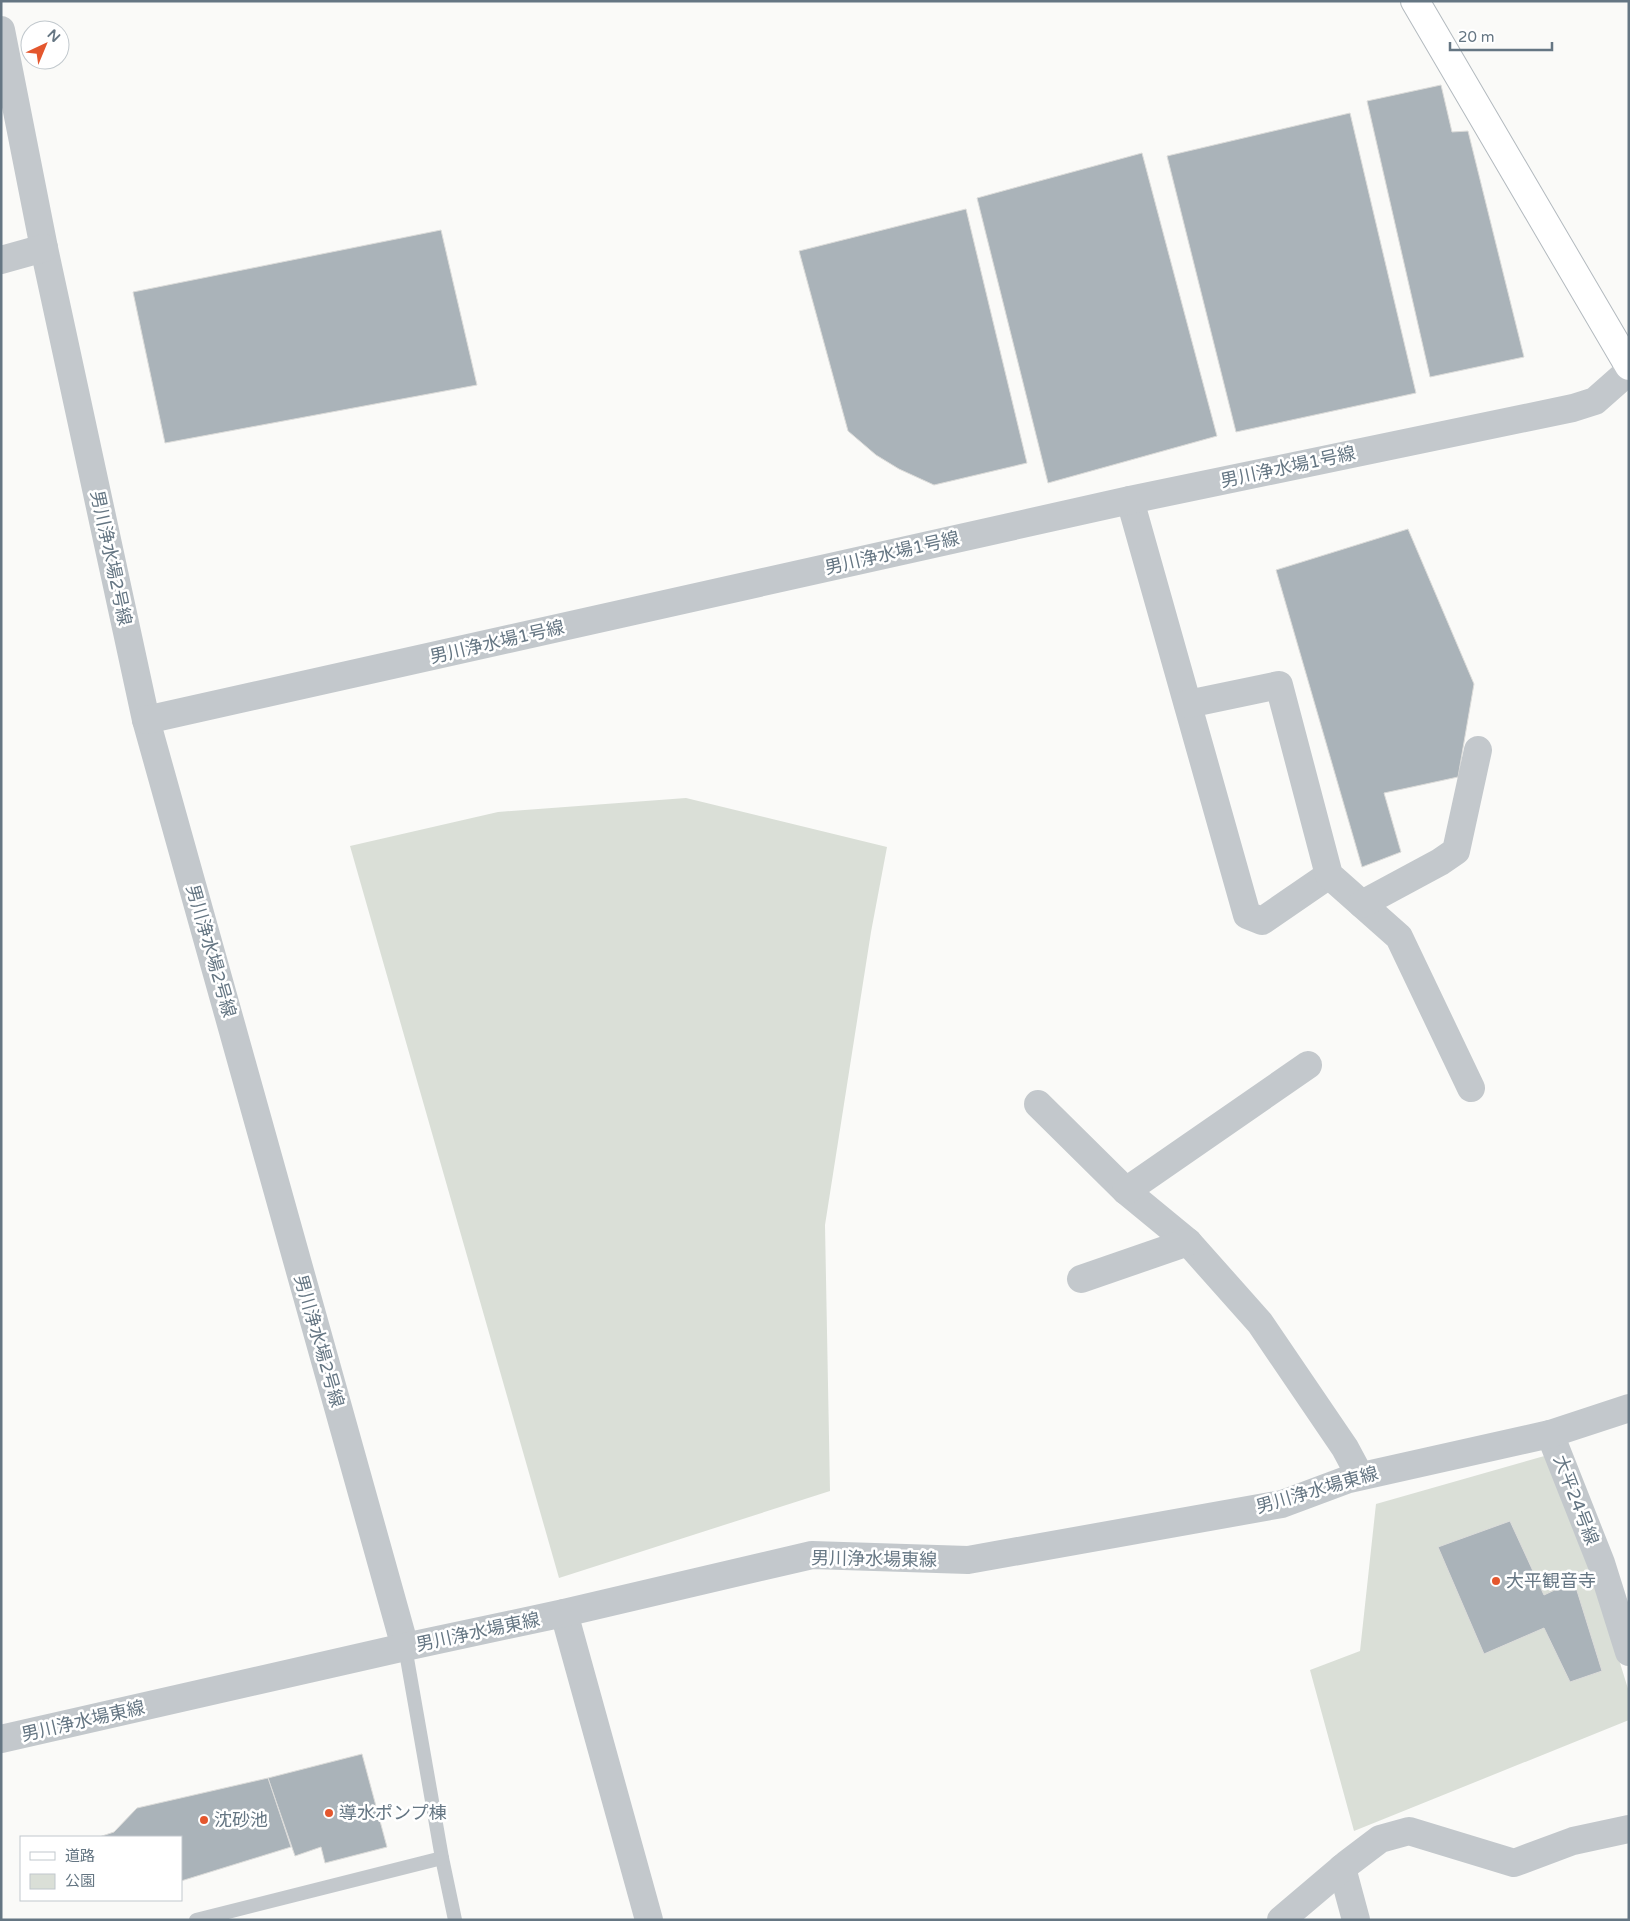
<svg xmlns="http://www.w3.org/2000/svg" width="1630" height="1921" viewBox="0 0 1630 1921" font-family="'Varela Round','Noto Sans JP',sans-serif">
	<style>
		.green { fill: #dadfd7 }
		.building { fill: #aab3b9; stroke: #dcdcda }
		.lines { fill: none; stroke-linecap: round; stroke-linejoin: round }
		.secondary-casing { stroke: #b3babf; stroke-width: 30 }
		.lane { stroke: #c3c8cc; stroke-width: 14 }
		.street { stroke: #c3c8cc; stroke-width: 28 }
		.secondary { stroke: #fff; stroke-width: 28 }
		.poi-dot { fill: #e4572e; stroke: #fff; stroke-width: 2 }
		.labels { text-anchor: middle; stroke-width: 5; stroke-linejoin: round; paint-order: stroke }
		.street-label { font-size: 18px; fill: #657683; stroke: #fff }
		.poi-label { font-size: 18px; fill: #657683; stroke: #fff; text-anchor: start }
	</style>
	<rect width="100%" height="100%" fill="#fafaf8"/>
	<g class="green">
		<polygon points="686,798 887,847 871,932 825,1225 830,1491 559,1578 350,846 498,812"/>
		<polygon points="1555,1453 1629,1692 1629,1720 1354,1831 1310,1670 1360,1651 1376,1504"/>
	</g>
	<g class="building">
		<polygon points="1441,85 1452,132 1468,131 1524,357 1430,377 1367,101"/>
		<polygon points="1350,113 1416,393 1236,432 1167,156"/>
		<polygon points="1142,153 1217,436 1048,483 977,198"/>
		<polygon points="966,209 1027,463 934,485 899,469 876,455 848,431 799,251"/>
		<polygon points="441,230 477,385 165,443 133,292"/>
		<polygon points="1408,529 1474,684 1458,777 1384,793 1401,852 1362,867 1276,570"/>
		<polygon points="1510,1521 1544,1595 1574,1581 1602,1671 1570,1682 1544,1628 1484,1654 1438,1547"/>
		<polygon points="362,1754 387,1847 325,1863 321,1847 295,1856 268,1778"/>
		<polygon points="268,1778 291,1847 181,1881 181,1837 99,1837 114,1832 137,1808"/>
	</g>
	<g class="lines">
		<g class="secondary-casing">
			<polyline id="secondary" points="1415,1 1629,366"/>
		</g>
		<g class="lane">
			<polyline points="405,1647 442,1858 455,1920"/>
			<polyline points="196,1920 442,1858"/>
		</g>
		<g class="street">
			<polyline points="1,30 44,248 146,720 405,1647"/>
			<polyline points="1,260 44,248"/>
			<polyline points="1130,500 1247,915 1262,921 1329,875"/>
			<polyline points="1188,704 1279,685 1329,875 1399,937 1471,1088"/>
			<polyline points="146,720 1130,500 1573,408 1595,401 1629,371"/>
			<polyline points="1362,904 1440,862 1456,851 1478,750"/>
			<polyline points="1038,1104 1126,1191 1188,1242 1260,1323 1345,1448 1360,1476"/>
			<polyline points="1126,1191 1308,1065"/>
			<polyline points="1081,1279 1188,1242"/>
			<polyline points="1550,1434 1601,1563 1629,1652"/>
			<polyline points="564,1613 649,1920"/>
			<polyline points="1,1739 405,1647 564,1613 812,1555 968,1560 1282,1504 1349,1479 1550,1434 1629,1408"/>
			<polyline points="1342,1868 1356,1920"/>
			<polyline points="1281,1920 1347,1864 1380,1839 1409,1831 1514,1863 1573,1841 1629,1829"/>
		</g>
		<use href="#secondary" class="secondary"/>
	</g>
	<g class="poi-dot">
		<circle cx="1496" cy="1581" r="5"/>
		<circle cx="329" cy="1813" r="5"/>
		<circle cx="204" cy="1820" r="5"/>
	</g>
	<g class="labels">
		<g class="street-label">
			<text transform="translate(1288 467) rotate(-12)" y="6">男川浄水場1号線</text>
			<text transform="translate(892 553) rotate(-13)" y="6">男川浄水場1号線</text>
			<text transform="translate(111 558) rotate(78)" y="6">男川浄水場2号線</text>
			<text transform="translate(497 642) rotate(-13)" y="6">男川浄水場1号線</text>
			<text transform="translate(211 951) rotate(74)" y="6">男川浄水場2号線</text>
			<text transform="translate(319 1341) rotate(74)" y="6">男川浄水場2号線</text>
			<text transform="translate(1317 1490) rotate(-16)" y="6">男川浄水場東線</text>
			<text transform="translate(1576 1500) rotate(69)" y="6">大平24号線</text>
			<text transform="translate(874 1559) rotate(1)" y="6">男川浄水場東線</text>
			<text transform="translate(478 1632) rotate(-12)" y="6">男川浄水場東線</text>
			<text transform="translate(83 1721) rotate(-13)" y="6">男川浄水場東線</text>
		</g>
		<g class="poi-label">
			<text x="1506" y="1587">大平観音寺</text>
			<text x="339" y="1819">導水ポンプ棟</text>
			<text x="214" y="1826">沈砂池</text>
		</g>
	</g>
	<rect width="1630" height="1921" fill="none" stroke="#657683" stroke-width="5"/>
	<rect x="20" y="1836" width="162" height="65" fill="#ffffff" stroke="#c1c8cd"/>
	<rect x="30" y="1852" width="25" height="8" fill="#ffffff" stroke="#c1c8cd"/>
	<text x="65" y="1861" font-size="15" fill="#657683">道路</text>
	<rect x="30" y="1874" width="25" height="15" fill="#dadfd7" stroke="#c1c8cd"/>
	<text x="65" y="1886" font-size="15" fill="#657683">公園</text>
	<g transform="translate(45 45) rotate(44)"><circle r="24" fill="#ffffff" stroke="#c1c8cd"/>
	<path d="M0-4L9 19L0 12L-9 19Z" fill="#e4572e"/>
	<text y="-8" font-size="14" font-weight="bold" text-anchor="middle" fill="#657683">N</text>
	</g>
	<path d="M1450 42v8h102v-8" fill="none" stroke="#657683" stroke-width="2.5"/>
	<text x="1458" y="42" font-size="15" fill="#657683" stroke="#ffffff" stroke-width="4" paint-order="stroke">20 m</text>
</svg>
